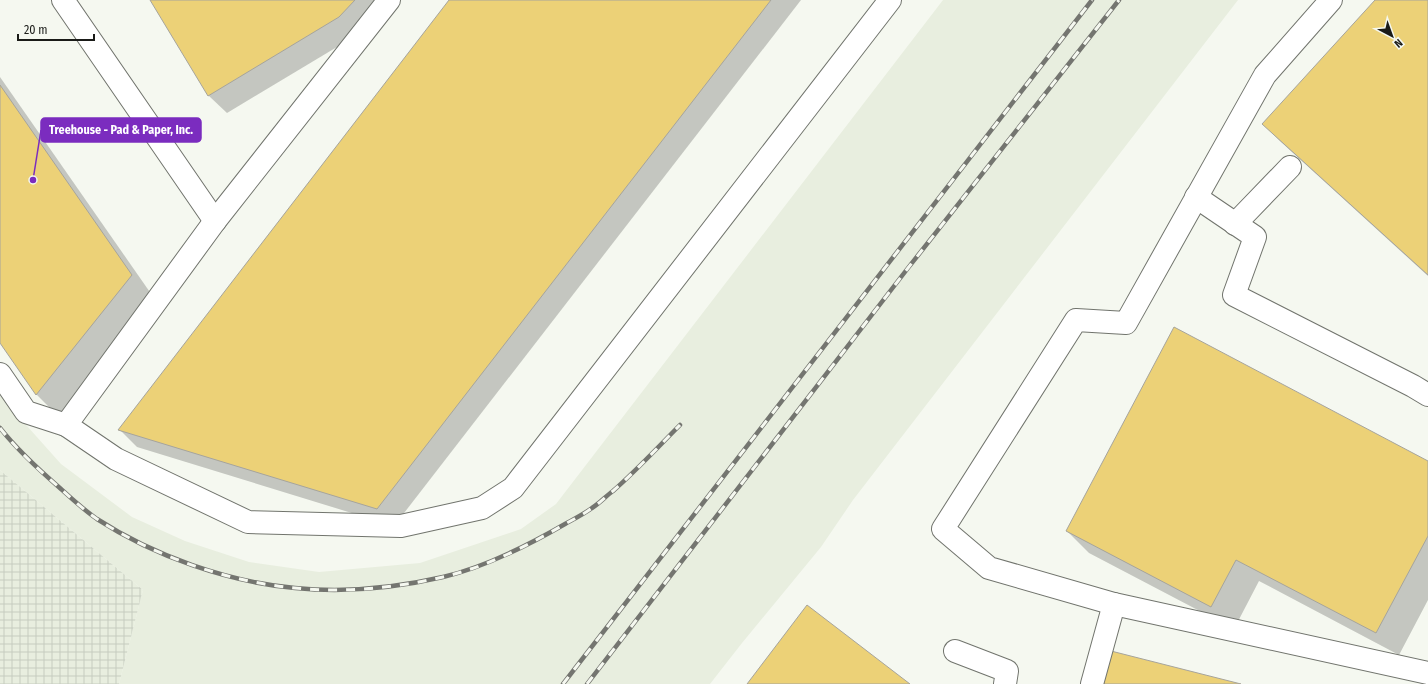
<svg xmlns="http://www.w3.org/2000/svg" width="1428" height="684" viewBox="0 0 1428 684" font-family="'Fira Sans Condensed',sans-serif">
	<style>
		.built { fill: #e8eedf }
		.industrial { fill: url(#industrial-grid) }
		.shadow { fill: #0003 }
		.building { fill: #ecd177; stroke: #a6a49c }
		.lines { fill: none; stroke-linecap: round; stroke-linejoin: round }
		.minor-casing { stroke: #71746d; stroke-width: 24 }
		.minor { stroke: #fff; stroke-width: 22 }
		.rail-casing { stroke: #747570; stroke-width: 4.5 }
		.rail { stroke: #f5f8f0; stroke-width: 3; stroke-dasharray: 9; stroke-linecap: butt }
		.leader { fill: none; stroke: #7b2cbf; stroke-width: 1.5 }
		.callout-dot { fill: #7b2cbf; stroke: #f5f8f0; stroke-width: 1.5 }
		.callout { fill: #7b2cbf; stroke: #7b2cbf; stroke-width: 1.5 }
		.callout-label { font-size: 12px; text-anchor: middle; font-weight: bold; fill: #fff }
	</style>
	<defs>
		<pattern id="industrial-grid" width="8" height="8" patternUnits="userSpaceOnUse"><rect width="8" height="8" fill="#e8eedf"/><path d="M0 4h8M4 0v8" fill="none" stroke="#c6ccbf"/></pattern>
	</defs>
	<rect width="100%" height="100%" fill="#f5f8f0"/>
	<polygon class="built" points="943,0 1238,0 853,500 821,547 742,643 710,684 119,684 143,590 0,470 0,392 11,408 61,464 132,517 185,541 249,562 319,572 420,563 521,529 556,504"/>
	<polygon class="industrial" points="0,470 143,590 119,684 0,684"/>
	<g class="shadow">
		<polygon points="151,0 387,0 357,35 227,113 209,96"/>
		<polygon points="451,0 801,0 394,526 137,447 120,430"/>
		<polygon points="1377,0 1428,0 1428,276 1281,142 1263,124"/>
		<polygon points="0,77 154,298 58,416 36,394 0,341"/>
		<polygon points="1428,462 1428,600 1399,655 1259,581 1234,629 1089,553 1067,531"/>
	</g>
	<g class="building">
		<polygon points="150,0 355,0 339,17 208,96"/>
		<polygon points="449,0 771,0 377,509 118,430"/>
		<polygon points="1375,0 1428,0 1428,275 1262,124"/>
		<polygon points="0,85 132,275 36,395 0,343"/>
		<polygon points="1174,327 1428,461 1428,536 1376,633 1236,560 1211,607 1066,531"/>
		<polygon points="807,605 910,684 747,684"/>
		<polygon points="1111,651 1241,684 1102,684"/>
	</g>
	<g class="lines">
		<g class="minor-casing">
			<g id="minor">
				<polyline points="63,0 215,221"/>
				<polyline points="389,0 215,221 66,425 116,459 248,522 401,526 482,508 513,488 890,0"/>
				<polyline points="1196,197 1255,237 1234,295 1413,386 1428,395"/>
				<polyline points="1235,224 1290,167"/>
				<polyline points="0,374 26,412 66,425"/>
				<polyline points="1114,604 989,568 943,529 1076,320 1126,323 1265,75 1331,0"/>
				<polyline points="955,651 1007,671 1005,684"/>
				<polyline points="1092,684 1114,604 1428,673"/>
			</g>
		</g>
		<use href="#minor" class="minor"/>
		<g class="rail-casing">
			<g id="rail">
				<path d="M0 428C18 451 39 470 61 489 72 499 84 510 97 519 154 556 228 582 295 588 345 593 395 588 443 577 486 567 527 546 565 524 574 519 584 514 592 508 600 503 606 496 613 491 637 470 658 447 680 425"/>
				<polyline points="563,684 1092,0"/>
				<polyline points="587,684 908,268 1119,0"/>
			</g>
		</g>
		<use href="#rail" class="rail"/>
	</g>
	<path class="leader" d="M33 180L41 130"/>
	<circle class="callout-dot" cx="33" cy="180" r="4"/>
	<rect class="callout" x="41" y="118" width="160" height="24" rx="4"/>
	<g class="callout-label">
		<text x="121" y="134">Treehouse - Pad &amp; Paper, Inc.</text>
	</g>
	<g transform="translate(1392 36) rotate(139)" stroke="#f5f8f0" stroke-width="3" paint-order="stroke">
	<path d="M0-3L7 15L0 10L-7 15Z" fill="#1a1b18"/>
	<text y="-6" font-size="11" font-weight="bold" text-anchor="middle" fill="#1a1b18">N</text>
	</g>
	<path d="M18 34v6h76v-6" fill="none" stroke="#1a1b18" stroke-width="2"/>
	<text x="24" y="34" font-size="12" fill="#1a1b18" stroke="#f5f8f0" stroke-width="3" paint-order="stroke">20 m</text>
</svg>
